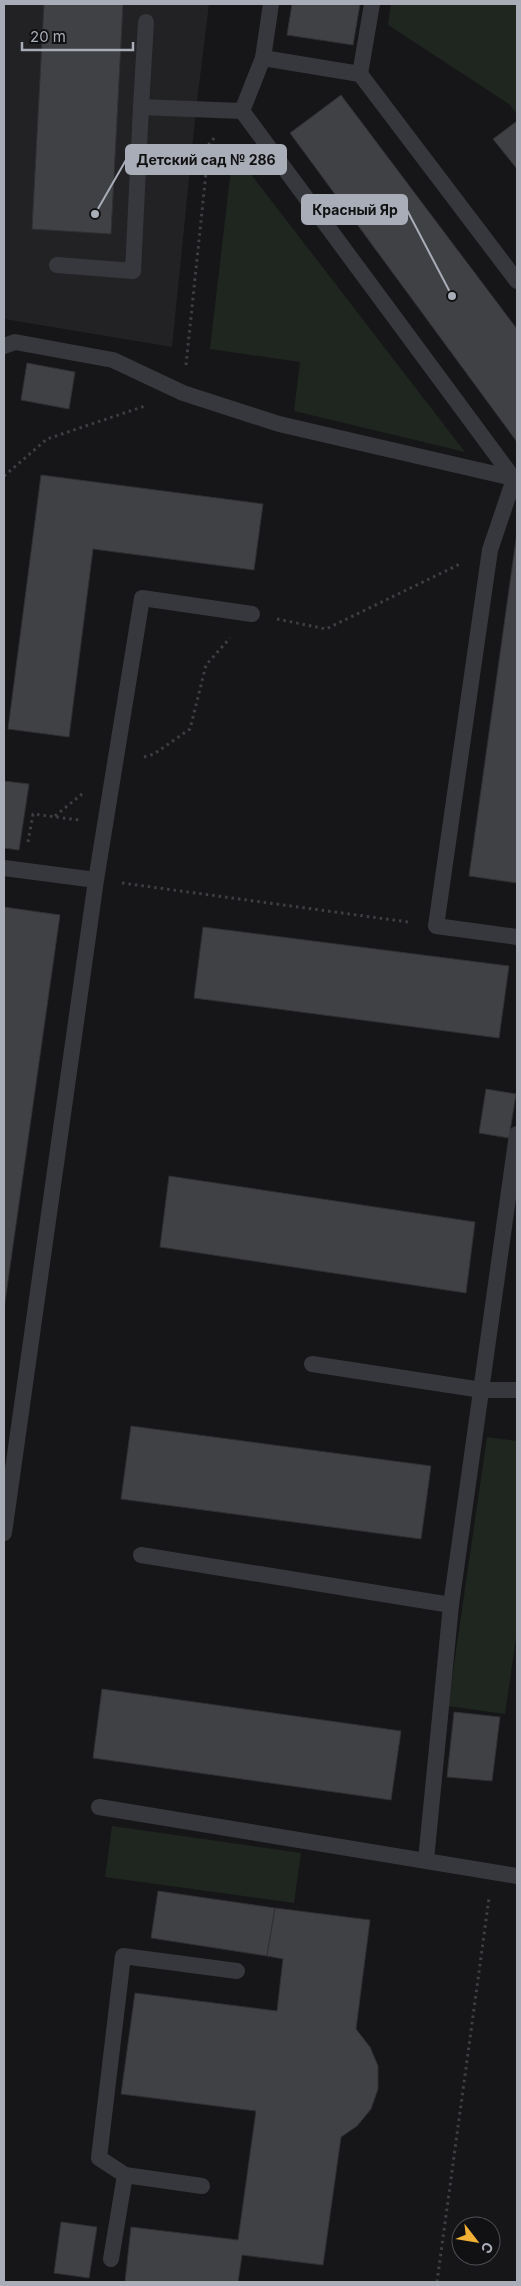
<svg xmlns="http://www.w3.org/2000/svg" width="521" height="2286" viewBox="0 0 521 2286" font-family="Inter,sans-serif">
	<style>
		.built { fill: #222225 }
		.green { fill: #1e261f }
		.building { fill: #404145; stroke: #303034 }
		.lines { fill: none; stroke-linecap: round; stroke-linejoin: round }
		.path { stroke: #3d3f44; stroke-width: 3; stroke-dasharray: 2.5 4; stroke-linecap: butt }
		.lane { stroke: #37383d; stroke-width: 16 }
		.leader { fill: none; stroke: #a8adb8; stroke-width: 2 }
		.callout-dot { fill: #a8adb8; stroke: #111113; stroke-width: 2 }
		.callout { fill: #a8adb8; stroke: #a8adb8; stroke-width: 2 }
		.callout-label { font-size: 14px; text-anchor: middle; font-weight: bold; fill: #111 }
	</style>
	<rect width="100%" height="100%" fill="#161618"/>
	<polygon class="built" points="4,4 209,4 196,110 172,347 4,319"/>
	<g class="green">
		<polygon points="391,4 517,4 517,114 509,104 388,25"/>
		<polygon points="233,151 465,452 294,411 300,362 210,349"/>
		<polygon points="487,1437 517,1441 517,1631 505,1714 448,1706"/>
		<polygon points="112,1826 301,1853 294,1903 105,1877"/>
	</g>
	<g class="building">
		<polygon points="44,4 123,4 111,234 32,229"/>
		<polygon points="292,4 360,4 353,45 287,35"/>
		<polygon points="341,95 517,329 517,442 290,133"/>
		<polygon points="517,121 517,169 493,139"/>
		<polygon points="27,363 75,372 69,409 21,400"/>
		<polygon points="41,475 263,504 254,570 93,549 69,737 8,729"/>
		<polygon points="517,532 517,883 469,876"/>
		<polygon points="4,781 29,784 19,850 4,848"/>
		<polygon points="4,907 60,915 4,1309"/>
		<polygon points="203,927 509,966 499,1038 194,998"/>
		<polygon points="486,1089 516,1094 509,1138 479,1133"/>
		<polygon points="169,1176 475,1222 466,1293 160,1247"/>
		<polygon points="131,1426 431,1466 421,1539 121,1499"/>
		<polygon points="102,1689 401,1731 391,1800 93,1758"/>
		<polygon points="454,1712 500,1717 492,1781 447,1777"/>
		<polygon points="158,1891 275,1908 267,1956 151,1938"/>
		<polygon points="275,1908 370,1920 356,2029 370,2047 378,2066 378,2089 371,2109 357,2126 341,2137 323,2265 242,2255 238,2282 125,2282 131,2227 238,2240 256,2111 121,2094 135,1993 277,2011 283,1959 267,1956"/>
		<polygon points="61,2222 97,2227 89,2278 54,2273"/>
	</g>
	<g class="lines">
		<g class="path">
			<polyline points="186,365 209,144 215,137"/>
			<polyline points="4,476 47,439 145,406"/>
			<polyline points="277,619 326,629 460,564"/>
			<polyline points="144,757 154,754 190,729 206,665 230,638"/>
			<polyline points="55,816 82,794"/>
			<polyline points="28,842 33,814 79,820"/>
			<polyline points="122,883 408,922"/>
			<polyline points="437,2282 489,1898"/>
		</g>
		<g class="lane">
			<polyline points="271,4 263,58 242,111 514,479 490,550 436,926 517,937"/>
			<polyline points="372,4 360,74 517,281"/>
			<polyline points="263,58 360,74"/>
			<polyline points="141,107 146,22"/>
			<polyline points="57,265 133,271 141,107 242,111"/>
			<polyline points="4,346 15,342 113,360 183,393 279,424 517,479"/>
			<polyline points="4,868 96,880"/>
			<polyline points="312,1364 482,1390 517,1390"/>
			<polyline points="4,1533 96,880 142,598 252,614"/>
			<polyline points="141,1555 451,1605"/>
			<polyline points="99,1807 517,1876"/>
			<polyline points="426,1860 451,1605 517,1134"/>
			<polyline points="202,2186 125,2175 99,2158 123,1956 237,1971"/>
			<polyline points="111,2259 125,2175"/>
		</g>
	</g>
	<path class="leader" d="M95 214L126 160M452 296L407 210"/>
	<g class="callout-dot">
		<circle cx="95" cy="214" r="5"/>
		<circle cx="452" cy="296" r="5"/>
	</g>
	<g class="callout">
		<rect x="126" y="145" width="160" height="29" rx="5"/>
		<rect x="302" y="195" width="105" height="29" rx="5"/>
	</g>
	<g class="callout-label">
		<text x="206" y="165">Детский сад № 286</text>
		<text x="355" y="215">Красный Яр</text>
	</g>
	<rect width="521" height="2286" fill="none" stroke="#a8adb8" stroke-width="10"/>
	<g transform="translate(476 2241) rotate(121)"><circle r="24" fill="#111113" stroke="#4d4f55"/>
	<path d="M0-4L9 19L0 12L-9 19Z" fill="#f2b134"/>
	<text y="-8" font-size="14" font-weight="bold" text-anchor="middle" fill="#a8adb8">С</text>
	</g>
	<path d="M22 42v8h111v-8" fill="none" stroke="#a8adb8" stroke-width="2.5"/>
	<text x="30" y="42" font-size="15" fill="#a8adb8" stroke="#111113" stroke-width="4" paint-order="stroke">20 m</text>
</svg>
